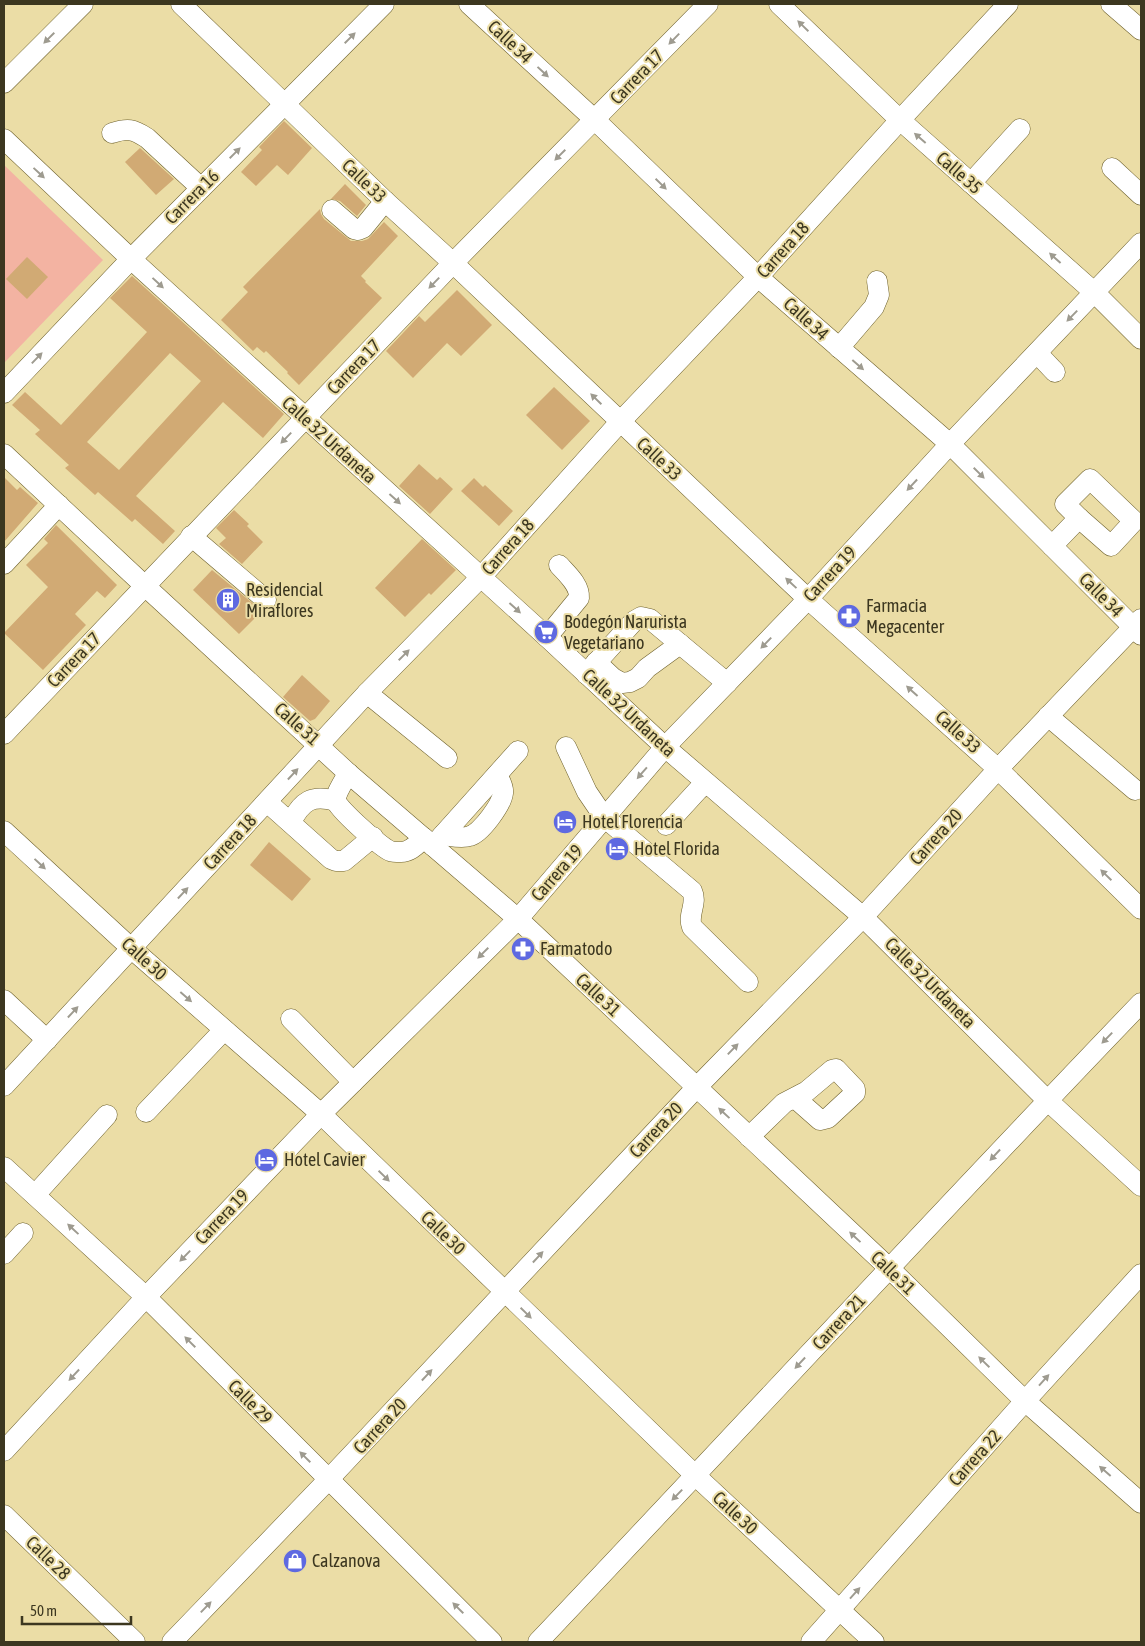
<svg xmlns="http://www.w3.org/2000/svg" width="1145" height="1646" viewBox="0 0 1145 1646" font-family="'Asap Condensed',sans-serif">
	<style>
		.green { fill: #f3b3a2 }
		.building { fill: #d1aa74; fill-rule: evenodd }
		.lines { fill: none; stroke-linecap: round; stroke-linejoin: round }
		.minor-casing { stroke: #6e612d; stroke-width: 21 }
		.minor { stroke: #fff; stroke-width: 20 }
		.oneway { fill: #9e9b90 }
		.labels { text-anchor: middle; stroke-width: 4; stroke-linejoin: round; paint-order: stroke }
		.street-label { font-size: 18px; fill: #3c3720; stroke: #ebdda6 }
		.poi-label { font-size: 18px; fill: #3c3720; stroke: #ebdda6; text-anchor: start }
	</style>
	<rect width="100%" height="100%" fill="#ebdda6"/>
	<polygon class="green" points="4,165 103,260 4,363"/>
	<g class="building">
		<polygon points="284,121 312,148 288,175 277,165 256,186 241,172 262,150 259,147"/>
		<polygon points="140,148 174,179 156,195 125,162"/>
		<polygon points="345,184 366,205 357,216 340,201 331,199"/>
		<polygon points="320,209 321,214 324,219 351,241 362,241 368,239 384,222 398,236 361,276 366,281 365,282 382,298 299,385 287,373 288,372 266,351 264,353 257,347 253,351 221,320 248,292 243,287"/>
		<polygon points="27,257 48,277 27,299 6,279"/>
		<path d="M132 276 284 414 263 438 223 402 136 496 175 531 163 544 135 519 132 522 98 492 95 495 65 468 69 465 35 434 40 430 12 405 25 392 61 425 147 332 110 298ZM170 353 201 381 119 470 87 442Z"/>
		<polygon points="457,290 492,325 461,356 447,343 413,378 386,351 419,316 425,322"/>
		<polygon points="554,387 590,421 562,450 526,415"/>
		<polygon points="419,464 437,480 440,477 453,489 430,514 399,486"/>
		<polygon points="4,477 17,490 20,487 38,503 4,542"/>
		<polygon points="474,478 483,487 485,485 513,511 499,526 461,491"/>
		<polygon points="234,510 249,524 247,526 263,542 242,564 219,544 226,538 216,528"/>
		<polygon points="56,525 117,585 105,598 97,591 75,614 86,625 43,670 4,633 48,587 26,565 48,543 44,539"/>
		<polygon points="422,539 456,570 431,595 429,593 405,617 375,588"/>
		<polygon points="212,570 262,611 239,634 193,590"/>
		<polygon points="302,675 330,701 315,719 310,721 283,697"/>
		<polygon points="269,842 311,879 292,901 250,865"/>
	</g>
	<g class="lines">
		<g class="minor-casing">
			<g id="minor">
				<polyline points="181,4 385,201 453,263 808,599 998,769 1141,909"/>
				<polyline points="469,4 595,120 758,277 950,444 1141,635"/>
				<polyline points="779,4 900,120 1095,293 1141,339"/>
				<polyline points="1111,4 1141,30"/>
				<polyline points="4,83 83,4"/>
				<path d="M112 133C128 128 133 129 147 138L201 188"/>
				<polyline points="4,139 131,259 547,637 665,747 863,917 1047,1100 1141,1186"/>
				<polyline points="1112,168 1141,195"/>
				<polyline points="971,183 1020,129"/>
				<polyline points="332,210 354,229 358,230 363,228 385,201"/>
				<polyline points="839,348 874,307 879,295 877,281"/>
				<polyline points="1037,353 1055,372"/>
				<polyline points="4,393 131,259 384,4"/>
				<polyline points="4,454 145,586 348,773 518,919 889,1268 1025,1401 1141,1503"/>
				<polygon points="1090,479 1134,521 1111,546 1079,518 1065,504"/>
				<polyline points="191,536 266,600"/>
				<polyline points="1052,546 1079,518"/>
				<polyline points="4,564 59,505"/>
				<path d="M547 637 579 598C580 585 567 574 559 565"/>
				<polyline points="596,662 613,678 622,683 630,682 638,678 647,668 680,644"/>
				<polyline points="586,674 634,621 641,617 650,619 727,683"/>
				<polyline points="367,693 447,758"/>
				<polyline points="1048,716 1135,790"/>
				<polyline points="4,734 453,263 708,4"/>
				<path d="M566 747 587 792 604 817 692 891C698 904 687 914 692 927L748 982"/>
				<path d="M348 773C345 780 335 793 336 801 338 809 381 847 390 851 393 852 398 852 401 852 411 852 417 844 424 838"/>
				<polyline points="267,802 331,859 336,861 344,861 373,837"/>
				<path d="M291 822C302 801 312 794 336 801"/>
				<polyline points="666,825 698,790 706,783"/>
				<polyline points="4,831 132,949 321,1114 696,1476 874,1642"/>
				<path d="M443 835C451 836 462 839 470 836 481 833 502 804 503 793 504 787 500 780 497 775"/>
				<polyline points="433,846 518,751"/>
				<polyline points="4,1000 47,1040"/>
				<polyline points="291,1019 353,1082"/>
				<polyline points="4,1086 367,693 481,577 620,422 758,277 900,120 1008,4"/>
				<polyline points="146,1112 224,1030"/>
				<polyline points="749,1137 784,1103 807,1091 832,1070 836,1069 855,1089 855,1093 828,1118 820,1120 795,1098"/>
				<polyline points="4,1167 146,1297 492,1642"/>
				<polyline points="35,1195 107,1115"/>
				<polyline points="4,1254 23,1233"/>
				<polyline points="4,1451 146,1297 321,1114 518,919 665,747 808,599 950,444 1141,243"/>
				<polyline points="4,1515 135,1642"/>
				<polyline points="172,1642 328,1480 696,1088 863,917 998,769 1141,619"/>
				<path d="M538 1642C739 1430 938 1214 1141 1003"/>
				<polyline points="811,1642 1025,1401 1141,1274"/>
			</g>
		</g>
		<use href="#minor" class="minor"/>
	</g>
	<defs><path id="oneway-solid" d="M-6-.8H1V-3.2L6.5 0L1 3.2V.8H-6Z" transform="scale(1.25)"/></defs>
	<g class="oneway">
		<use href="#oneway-solid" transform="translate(803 26) rotate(-136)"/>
		<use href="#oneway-solid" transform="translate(49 38) rotate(135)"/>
		<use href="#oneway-solid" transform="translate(350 38) rotate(-45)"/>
		<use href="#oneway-solid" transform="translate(674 39) rotate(134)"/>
		<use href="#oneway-solid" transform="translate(543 72) rotate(43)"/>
		<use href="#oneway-solid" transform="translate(920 138) rotate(-139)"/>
		<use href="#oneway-solid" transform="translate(235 153) rotate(-45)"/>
		<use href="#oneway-solid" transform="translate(560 155) rotate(135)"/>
		<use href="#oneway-solid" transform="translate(39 173) rotate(43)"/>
		<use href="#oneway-solid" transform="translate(661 184) rotate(44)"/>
		<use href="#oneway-solid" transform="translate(1055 258) rotate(-138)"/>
		<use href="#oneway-solid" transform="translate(158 283) rotate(43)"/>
		<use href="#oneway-solid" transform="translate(434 283) rotate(134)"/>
		<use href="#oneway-solid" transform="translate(1072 316) rotate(134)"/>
		<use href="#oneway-solid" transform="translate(37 358) rotate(-46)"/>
		<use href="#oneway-solid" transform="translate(858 365) rotate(41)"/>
		<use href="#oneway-solid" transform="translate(596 399) rotate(-136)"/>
		<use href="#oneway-solid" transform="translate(286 438) rotate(134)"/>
		<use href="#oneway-solid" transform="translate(979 473) rotate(45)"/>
		<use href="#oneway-solid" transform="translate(912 485) rotate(133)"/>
		<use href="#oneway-solid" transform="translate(395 499) rotate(42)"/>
		<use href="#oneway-solid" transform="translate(791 583) rotate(-137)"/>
		<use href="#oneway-solid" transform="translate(515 608) rotate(42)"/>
		<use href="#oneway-solid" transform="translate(766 643) rotate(134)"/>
		<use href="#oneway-solid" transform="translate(404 655) rotate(-45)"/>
		<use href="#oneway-solid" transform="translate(912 691) rotate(-138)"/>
		<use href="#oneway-solid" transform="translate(642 773) rotate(131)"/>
		<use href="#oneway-solid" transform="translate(293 774) rotate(-47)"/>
		<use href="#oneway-solid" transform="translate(40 864) rotate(43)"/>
		<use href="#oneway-solid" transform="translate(1106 875) rotate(-136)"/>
		<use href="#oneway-solid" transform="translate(183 893) rotate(-47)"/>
		<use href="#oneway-solid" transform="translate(483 953) rotate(135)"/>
		<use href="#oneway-solid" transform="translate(186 997) rotate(41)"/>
		<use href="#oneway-solid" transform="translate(73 1012) rotate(-47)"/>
		<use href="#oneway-solid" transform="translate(1107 1038) rotate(134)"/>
		<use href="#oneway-solid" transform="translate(733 1049) rotate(-46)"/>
		<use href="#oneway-solid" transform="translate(724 1113) rotate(-137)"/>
		<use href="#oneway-solid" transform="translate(995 1155) rotate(133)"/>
		<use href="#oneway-solid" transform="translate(384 1176) rotate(44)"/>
		<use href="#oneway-solid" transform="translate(73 1229) rotate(-137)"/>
		<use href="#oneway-solid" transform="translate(855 1237) rotate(-137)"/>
		<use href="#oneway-solid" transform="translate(185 1256) rotate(134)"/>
		<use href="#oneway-solid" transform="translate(538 1257) rotate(-47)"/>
		<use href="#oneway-solid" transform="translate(526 1313) rotate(44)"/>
		<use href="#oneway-solid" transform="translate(190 1342) rotate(-135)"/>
		<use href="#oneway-solid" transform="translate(984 1362) rotate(-136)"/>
		<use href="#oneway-solid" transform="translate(800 1363) rotate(133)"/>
		<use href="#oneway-solid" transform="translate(74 1375) rotate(133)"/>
		<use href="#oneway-solid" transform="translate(427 1375) rotate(-47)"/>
		<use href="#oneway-solid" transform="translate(1044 1380) rotate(-48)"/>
		<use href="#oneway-solid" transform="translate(305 1457) rotate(-135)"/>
		<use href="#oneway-solid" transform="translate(1105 1471) rotate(-139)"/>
		<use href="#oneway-solid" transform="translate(677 1495) rotate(134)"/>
		<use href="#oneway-solid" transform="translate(855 1593) rotate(-48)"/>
		<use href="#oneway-solid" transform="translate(206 1607) rotate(-46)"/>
		<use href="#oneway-solid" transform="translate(458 1608) rotate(-135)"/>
	</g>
	<defs>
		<g id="building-disc" transform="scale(1.25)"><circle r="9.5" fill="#5e69e1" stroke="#ebdda6"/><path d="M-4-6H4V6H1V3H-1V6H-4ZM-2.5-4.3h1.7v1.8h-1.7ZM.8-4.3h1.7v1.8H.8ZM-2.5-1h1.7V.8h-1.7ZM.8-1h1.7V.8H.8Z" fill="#fff"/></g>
		<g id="pharmacy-disc" transform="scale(1.25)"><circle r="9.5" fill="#5e69e1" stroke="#ebdda6"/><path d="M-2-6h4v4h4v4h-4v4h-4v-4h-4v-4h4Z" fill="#fff"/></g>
		<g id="supermarket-disc" transform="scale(1.25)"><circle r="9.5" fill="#5e69e1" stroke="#ebdda6"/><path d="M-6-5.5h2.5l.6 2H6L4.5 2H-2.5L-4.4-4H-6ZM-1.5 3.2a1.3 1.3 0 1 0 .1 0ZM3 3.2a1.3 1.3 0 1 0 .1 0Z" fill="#fff"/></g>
		<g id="hotel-disc" transform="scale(1.25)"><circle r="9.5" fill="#5e69e1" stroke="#ebdda6"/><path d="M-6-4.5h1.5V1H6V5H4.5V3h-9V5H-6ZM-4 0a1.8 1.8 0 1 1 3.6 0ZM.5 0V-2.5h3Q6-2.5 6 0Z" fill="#fff"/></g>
		<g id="shop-disc" transform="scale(1.25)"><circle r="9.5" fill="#5e69e1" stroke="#ebdda6"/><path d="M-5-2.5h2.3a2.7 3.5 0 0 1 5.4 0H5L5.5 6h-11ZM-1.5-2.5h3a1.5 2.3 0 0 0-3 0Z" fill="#fff"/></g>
	</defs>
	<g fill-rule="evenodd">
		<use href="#building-disc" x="228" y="600"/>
		<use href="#pharmacy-disc" x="849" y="616"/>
		<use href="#supermarket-disc" x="546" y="632"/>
		<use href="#hotel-disc" x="565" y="822"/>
		<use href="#hotel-disc" x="617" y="849"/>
		<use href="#pharmacy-disc" x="523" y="949"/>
		<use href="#hotel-disc" x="266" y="1160"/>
		<use href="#shop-disc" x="295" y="1561"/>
	</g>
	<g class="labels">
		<g class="street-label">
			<text transform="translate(510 42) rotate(43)" y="6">Calle 34</text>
			<text transform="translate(637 77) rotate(-46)" y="6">Carrera 17</text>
			<text transform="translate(959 173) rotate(41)" y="6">Calle 35</text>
			<text transform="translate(364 181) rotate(44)" y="6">Calle 33</text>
			<text transform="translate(192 197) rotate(-45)" y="6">Carrera 16</text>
			<text transform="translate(783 250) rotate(-48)" y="6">Carrera 18</text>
			<text transform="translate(806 319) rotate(42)" y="6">Calle 34</text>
			<text transform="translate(354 367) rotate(-46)" y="6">Carrera 17</text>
			<text transform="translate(329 440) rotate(42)" y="6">Calle 32 Urdaneta</text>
			<text transform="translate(659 459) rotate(43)" y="6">Calle 33</text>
			<text transform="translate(508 547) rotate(-48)" y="6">Carrera 18</text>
			<text transform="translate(830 574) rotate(-47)" y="6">Carrera 19</text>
			<text transform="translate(1101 595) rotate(45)" y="6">Calle 34</text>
			<text transform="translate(74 660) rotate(-46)" y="6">Carrera 17</text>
			<text transform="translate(629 713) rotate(43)" y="6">Calle 32 Urdaneta</text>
			<text transform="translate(297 724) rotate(42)" y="6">Calle 31</text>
			<text transform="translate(958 732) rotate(42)" y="6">Calle 33</text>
			<text transform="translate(936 837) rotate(-48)" y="6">Carrera 20</text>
			<text transform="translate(230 842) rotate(-47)" y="6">Carrera 18</text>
			<text transform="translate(557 873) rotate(-49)" y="6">Carrera 19</text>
			<text transform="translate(144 959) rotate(42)" y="6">Calle 30</text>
			<text transform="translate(930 983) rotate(45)" y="6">Calle 32 Urdaneta</text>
			<text transform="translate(598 995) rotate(43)" y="6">Calle 31</text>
			<text transform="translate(656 1130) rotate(-47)" y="6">Carrera 20</text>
			<text transform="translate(222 1217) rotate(-46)" y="6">Carrera 19</text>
			<text transform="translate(443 1233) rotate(44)" y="6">Calle 30</text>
			<text transform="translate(893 1273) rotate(44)" y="6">Calle 31</text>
			<text transform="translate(839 1322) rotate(-47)" y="6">Carrera 21</text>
			<text transform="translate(250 1402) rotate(45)" y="6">Calle 29</text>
			<text transform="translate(380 1426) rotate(-47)" y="6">Carrera 20</text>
			<text transform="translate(975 1458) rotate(-48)" y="6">Carrera 22</text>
			<text transform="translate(735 1513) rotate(43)" y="6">Calle 30</text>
			<text transform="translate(48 1558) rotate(44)" y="6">Calle 28</text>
		</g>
		<g class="poi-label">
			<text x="246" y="596">Residencial<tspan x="246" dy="21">Miraflores</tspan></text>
			<text x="866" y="612">Farmacia<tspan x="866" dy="21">Megacenter</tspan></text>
			<text x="564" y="628">Bodegón Narurista<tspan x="564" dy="21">Vegetariano</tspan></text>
			<text x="582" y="828">Hotel Florencia</text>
			<text x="634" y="855">Hotel Florida</text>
			<text x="540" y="955">Farmatodo</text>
			<text x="284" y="1166">Hotel Cavier</text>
			<text x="312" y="1567">Calzanova</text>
		</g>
	</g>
	<rect width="1145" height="1646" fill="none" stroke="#3c3720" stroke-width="10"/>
	<path d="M22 1616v8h109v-8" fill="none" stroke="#3c3720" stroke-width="2.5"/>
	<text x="30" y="1616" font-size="15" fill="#3c3720" stroke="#ebdda6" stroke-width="4" paint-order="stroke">50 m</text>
</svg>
